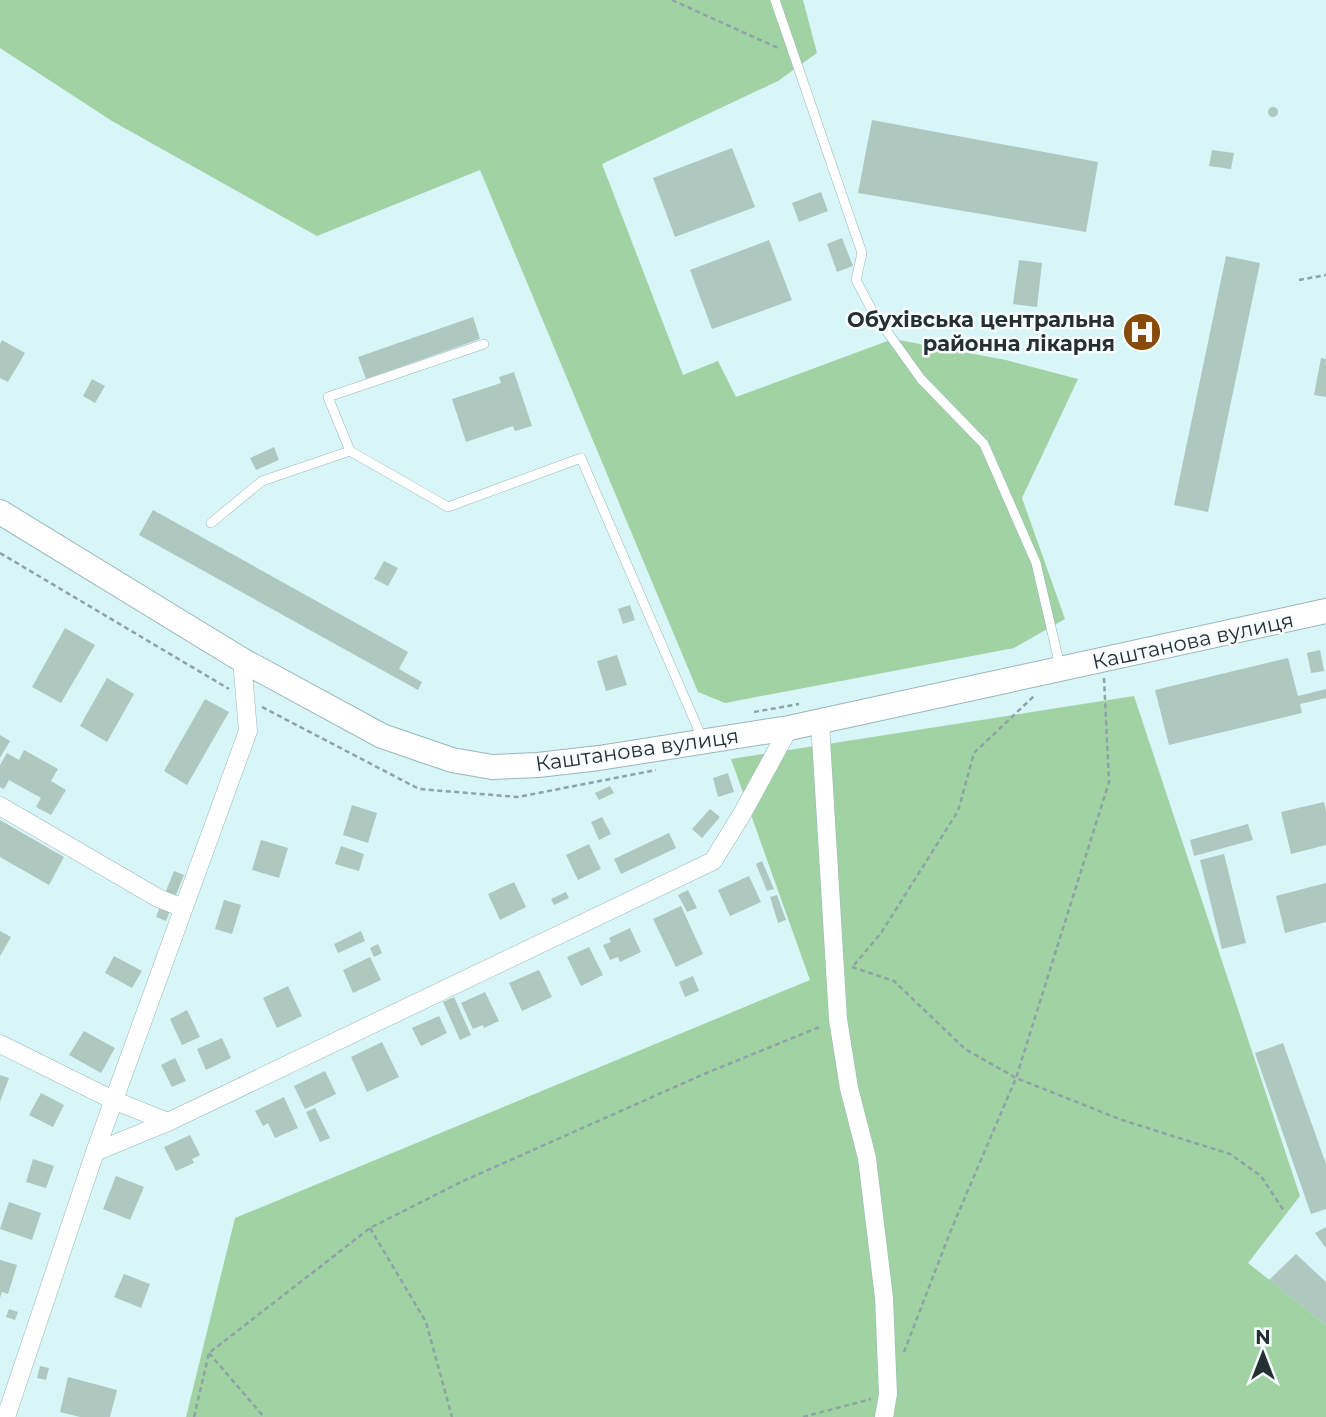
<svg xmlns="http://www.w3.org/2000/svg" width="1326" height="1417" viewBox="0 0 1326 1417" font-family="Montserrat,sans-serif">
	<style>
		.green { fill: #a1d2a3 }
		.building { fill: #aec8c0 }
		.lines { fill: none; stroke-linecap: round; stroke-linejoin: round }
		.lane-casing { stroke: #9ab6b9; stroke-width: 10 }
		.street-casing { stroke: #9ab6b9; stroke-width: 19 }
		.secondary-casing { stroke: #9ab6b9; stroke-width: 26 }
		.path { stroke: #8da3a5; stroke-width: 2.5; stroke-dasharray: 5 3.5; stroke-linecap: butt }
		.lane { stroke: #fff; stroke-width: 9 }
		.street { stroke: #fff; stroke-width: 18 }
		.secondary { stroke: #fff; stroke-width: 24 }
		.labels { text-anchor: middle; stroke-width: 5; stroke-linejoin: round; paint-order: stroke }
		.poi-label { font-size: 21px; font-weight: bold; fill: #253032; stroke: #f8fdfe; text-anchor: end }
		.street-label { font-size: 21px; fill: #253032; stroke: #f8fdfe }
	</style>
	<rect width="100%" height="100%" fill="#d8f5f8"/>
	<g class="green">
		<polygon points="0,0 803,0 817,53 778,81 602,164 683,375 718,361 736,397 893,339 1006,360 1078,379 1022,498 1065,619 1014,648 725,703 698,692 480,170 317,236 112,121 0,48"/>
		<polygon points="1134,696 1300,1196 1248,1263 1326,1325 1326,1417 186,1417 235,1218 810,980 731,759"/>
	</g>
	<g class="building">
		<circle cx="1273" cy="112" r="5"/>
		<polygon points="872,120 1098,162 1086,232 858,193"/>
		<polygon points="732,148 755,207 675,237 653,178"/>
		<polygon points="1212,150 1234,153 1231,169 1209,166"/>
		<polygon points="821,192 828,211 799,222 792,203"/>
		<polygon points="842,238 853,266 837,272 827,244"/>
		<polygon points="769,240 792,300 712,329 690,270"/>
		<polygon points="1226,256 1260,263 1208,512 1174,505"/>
		<polygon points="1019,260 1042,263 1037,307 1013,304"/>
		<polygon points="473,317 480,339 366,379 358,357"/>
		<polygon points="2,340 25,353 8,382 0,378 0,344"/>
		<polygon points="1321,358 1326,359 1326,397 1314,395"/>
		<polygon points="514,372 532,426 515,431 513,426 466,442 452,399 501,383 499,377"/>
		<polygon points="92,379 105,386 95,403 83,396"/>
		<polygon points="274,447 279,460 256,470 250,458"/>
		<polygon points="153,510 408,652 399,669 422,682 418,690 139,535"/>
		<polygon points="384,561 398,568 388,586 374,579"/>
		<polygon points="630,605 635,620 623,624 618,609"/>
		<polygon points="65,628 95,645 61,703 32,687"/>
		<polygon points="1320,650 1324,671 1311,673 1307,653"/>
		<polygon points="617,655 627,685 606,691 597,661"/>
		<polygon points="1288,658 1298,696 1326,689 1326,698 1300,704 1302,713 1169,745 1155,690"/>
		<polygon points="107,678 134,694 107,742 80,726"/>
		<polygon points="205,699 229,712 187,785 164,771"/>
		<polygon points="0,735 10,741 0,758"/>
		<polygon points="24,750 58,769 51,781 66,790 51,815 36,807 41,798 9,780 4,789 0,787 0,765 7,753 19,760"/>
		<polygon points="728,773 734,792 718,797 713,778"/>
		<polygon points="610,786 614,793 599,800 595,793"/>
		<polygon points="1324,802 1326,812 1326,845 1291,854 1281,812"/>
		<polygon points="352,805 377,813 368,843 343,835"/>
		<polygon points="710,809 720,817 702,838 692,829"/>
		<polygon points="602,817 611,834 599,840 591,822"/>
		<polygon points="0,820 64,857 49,885 0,857"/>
		<polygon points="1248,824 1253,840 1194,856 1190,840"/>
		<polygon points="669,833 676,848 621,874 614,859"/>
		<polygon points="261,840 288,848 279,878 252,870"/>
		<polygon points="589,844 601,869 578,880 566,855"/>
		<polygon points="341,846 364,854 359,871 335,864"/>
		<polygon points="1224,854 1246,943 1222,949 1200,860"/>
		<polygon points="762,861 774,889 767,891 756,864"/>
		<polygon points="174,871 184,875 174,900 164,896"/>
		<polygon points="749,876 761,902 730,916 718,890"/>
		<polygon points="514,882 526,907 500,920 488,894"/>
		<polygon points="1326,883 1326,922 1285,933 1276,896"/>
		<polygon points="688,890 697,908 687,912 678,895"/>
		<polygon points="566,892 569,898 554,905 551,899"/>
		<polygon points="777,895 786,920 778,923 770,897"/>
		<polygon points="224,900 241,905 232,934 215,929"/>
		<polygon points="161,904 171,908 166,921 156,917"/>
		<polygon points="681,906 703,954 676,967 653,919"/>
		<polygon points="630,928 641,952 620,962 618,957 610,960 603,945 611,942 609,938"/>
		<polygon points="0,931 11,937 0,956"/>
		<polygon points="361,931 365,941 338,953 334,944"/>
		<polygon points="378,944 382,953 374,957 370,948"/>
		<polygon points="589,947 603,975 581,986 567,957"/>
		<polygon points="114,956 142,971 132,988 105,973"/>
		<polygon points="370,957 381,980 353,993 343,970"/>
		<polygon points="539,970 552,997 522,1011 509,983"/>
		<polygon points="693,976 699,991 685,997 679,982"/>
		<polygon points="288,986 302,1016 277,1028 263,998"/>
		<polygon points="485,992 499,1021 484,1028 483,1025 473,1029 461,1003"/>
		<polygon points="454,997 471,1035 460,1040 443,1002"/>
		<polygon points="187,1010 200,1037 182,1045 170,1019"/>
		<polygon points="439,1016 447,1033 421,1046 412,1028"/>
		<polygon points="84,1031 115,1048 101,1073 69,1055"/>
		<polygon points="222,1038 231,1058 206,1070 197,1049"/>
		<polygon points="382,1042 399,1077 367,1092 351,1057"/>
		<polygon points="1283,1043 1326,1164 1326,1209 1311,1214 1255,1053"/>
		<polygon points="175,1058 186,1081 172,1087 161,1065"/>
		<polygon points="325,1071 336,1094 305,1109 294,1086"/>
		<polygon points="0,1075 9,1078 0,1102"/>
		<polygon points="41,1093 64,1105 53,1127 29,1115"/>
		<polygon points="284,1097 298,1128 275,1138 268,1123 263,1126 255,1111"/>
		<polygon points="315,1108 330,1138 320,1142 306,1112"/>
		<polygon points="190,1135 200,1155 192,1159 194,1163 176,1171 164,1147"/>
		<polygon points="33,1159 54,1166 46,1188 26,1182"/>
		<polygon points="116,1176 144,1187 130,1220 103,1209"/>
		<polygon points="9,1202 41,1213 32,1240 0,1229"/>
		<polygon points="1326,1227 1326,1248 1315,1233"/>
		<polygon points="1296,1254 1326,1282 1326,1325 1269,1280"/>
		<polygon points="0,1260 17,1265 8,1294 2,1292 0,1298"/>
		<polygon points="124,1274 150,1284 141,1308 114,1297"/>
		<polygon points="9,1309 18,1312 15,1320 6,1317"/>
		<polygon points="40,1366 49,1368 46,1380 37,1378"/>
		<polygon points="68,1377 117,1390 110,1417 80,1417 60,1412"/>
	</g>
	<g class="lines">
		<g class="lane-casing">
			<g id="lane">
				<polyline points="775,0 862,253 856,280 873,312 921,379 984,444 1036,563 1060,666"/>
				<polyline points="484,344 328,397 350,451 448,507 581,458 702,738"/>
				<polyline points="211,523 262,481 350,451"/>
			</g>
		</g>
		<g class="street-casing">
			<g id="street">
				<polyline points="820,722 838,1019 849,1088 867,1158 884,1298 888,1394 884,1417"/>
				<polyline points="0,806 158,898 183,908"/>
				<polyline points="0,1044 113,1100 168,1122"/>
				<polyline points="95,1152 168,1122 713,861 742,814 789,728"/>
				<polyline points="6,1417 95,1152 248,731 242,660"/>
			</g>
		</g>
		<g class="secondary-casing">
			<polyline id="secondary" points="0,512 242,660 382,736 452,760 492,767 538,765 599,758 789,728 1326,611"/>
		</g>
		<g class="path">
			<polyline points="672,0 778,48"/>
			<polyline points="1299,280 1326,275"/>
			<polyline points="0,553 229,689"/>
			<polyline points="262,707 419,789 518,797 656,770"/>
			<polyline points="754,712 799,704"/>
			<polyline points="854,965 881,933 958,811 974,753 1034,696"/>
			<polyline points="852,967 894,981 965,1049 1016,1078 1122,1120 1230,1154 1261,1176 1284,1211"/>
			<polyline points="370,1228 426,1322 452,1417"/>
			<polyline points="904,1352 951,1230 1016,1078 1109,782 1104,678"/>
			<polyline points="209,1353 264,1417"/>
			<polyline points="194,1417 209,1353 370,1228 461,1182 704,1074 822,1026"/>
			<polyline points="803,1417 871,1399"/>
		</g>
		<use href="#lane" class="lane"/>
		<use href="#street" class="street"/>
		<use href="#secondary" class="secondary"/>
	</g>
	<defs>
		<g id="hospital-disc" transform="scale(2.0125)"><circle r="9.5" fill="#884b0a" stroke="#f8fdfe"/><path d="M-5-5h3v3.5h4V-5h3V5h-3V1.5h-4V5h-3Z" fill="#fff"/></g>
	</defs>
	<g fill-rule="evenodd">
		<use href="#hospital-disc" x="1142" y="332"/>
	</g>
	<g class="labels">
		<g class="poi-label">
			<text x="1115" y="327">Обухівська центральна<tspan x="1115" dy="24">районна лікарня</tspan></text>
		</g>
		<g class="street-label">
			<text transform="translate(1193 641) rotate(-12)" y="7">Каштанова вулиця</text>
			<text transform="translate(637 750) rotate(-8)" y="7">Каштанова вулиця</text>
		</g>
	</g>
	<g transform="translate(1263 1354)" stroke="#f8fdfe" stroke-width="5" paint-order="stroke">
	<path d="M0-5L12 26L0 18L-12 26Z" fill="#253032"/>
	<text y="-10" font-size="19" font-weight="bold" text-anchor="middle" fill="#253032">N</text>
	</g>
</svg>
